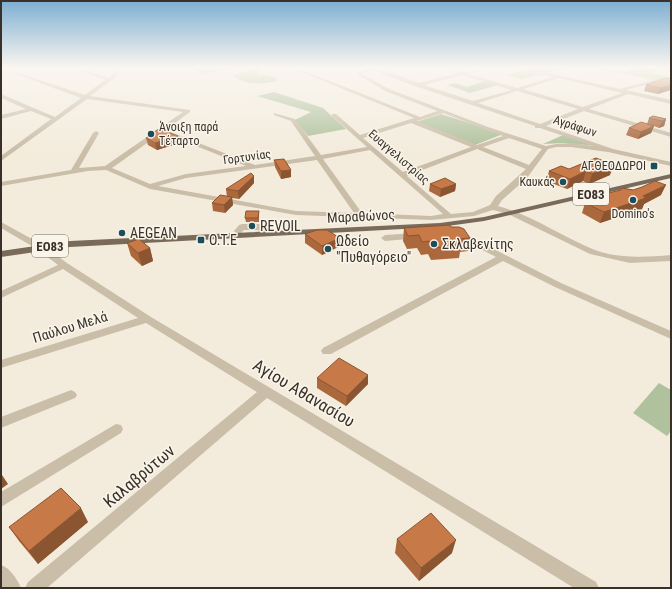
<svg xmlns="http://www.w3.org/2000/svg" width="672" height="589" viewBox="0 0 672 589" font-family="'Roboto Condensed',sans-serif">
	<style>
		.green { fill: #b0c29d }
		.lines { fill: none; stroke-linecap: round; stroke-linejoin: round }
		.minor { fill: #cbbea9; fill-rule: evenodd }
		.major { fill: #7a6a5a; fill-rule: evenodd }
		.wall { fill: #ab683d }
		.shaded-wall { fill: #8b5532 }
		.building { fill: #c77947; stroke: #8b5532 }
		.poi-dot { fill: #1d4d5a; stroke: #faf5ea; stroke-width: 1.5 }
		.labels { text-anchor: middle; stroke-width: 3; stroke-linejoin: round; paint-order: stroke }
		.far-street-label { font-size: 12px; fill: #383029; stroke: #faf5ea }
		.far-poi-label { font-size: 12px; fill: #383029; stroke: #faf5ea; text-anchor: end }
		.shield { fill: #faf5ea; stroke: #726b63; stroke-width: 1 }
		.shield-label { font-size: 13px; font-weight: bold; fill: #383029 }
		.street-label { font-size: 14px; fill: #383029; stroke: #faf5ea }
		.poi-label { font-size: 14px; fill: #383029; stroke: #faf5ea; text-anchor: start }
		.near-street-label { font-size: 17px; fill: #383029; stroke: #faf5ea }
	</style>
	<rect width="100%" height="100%" fill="#f3ecdd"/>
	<g class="green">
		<polygon points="185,67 240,67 205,74"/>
		<path d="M249 67H264L260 68 257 72 258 75H266L277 78V81C261 84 246 86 232 75L249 71 251 68Z"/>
		<polygon points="521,67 574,67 521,79 507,75 528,70"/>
		<polygon points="638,67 661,67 651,73 671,77 671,81 624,73"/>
		<polygon points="485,81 498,85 470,93 447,85 455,83 467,87"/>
		<polygon points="274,92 323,108 346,129 308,136 295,120 311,112 257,96"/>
		<polygon points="441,114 503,134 475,145 416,122"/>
		<polygon points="563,135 599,146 563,143 543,144"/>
		<polygon points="659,383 671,390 671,431 667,436 633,413"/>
	</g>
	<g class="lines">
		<g class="minor">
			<path d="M72 67H79L108 78 114 73 111 67H115L118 73 116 77 90 96 190 110V112L164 131H168L255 165 315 156 291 121 274 115V113L295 119 321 155 367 147 332 116V114H336L360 135 414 118 289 67H295L420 117 437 111 385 91 357 74 368 68 366 67H376L419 83 458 73 439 67C447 67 454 70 462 72 471 73 482 67 491 67L468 74 517 88 553 77 512 67H521L620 89 654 80 589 67H599L671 81V83L659 81 626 90 671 100V104L628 94 589 109 671 133V137L584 111 546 126 613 149 671 162V166L608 152 571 147H556L548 149 527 178 502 200 498 206C532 215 562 237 595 250 620 259 645 257 671 255V261L630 263 590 254 508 214 493 210 474 216 431 220 296 215 150 189 106 170 88 171 1 186V182L71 170 93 133 96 131 99 133 79 168 105 166 183 112 87 99 1 161V156L51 119 31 111 1 119V115L26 109 1 98V94L55 117 81 98 13 73V71L85 95 105 80ZM372 70 415 86 535 126V128H540L593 146 571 143 556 144 546 146 488 127 389 89 362 74ZM463 75 512 90 473 101 424 85ZM559 78 622 93 583 107 523 89ZM517 91 578 109 540 124 478 103ZM443 113 503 136 477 145 417 121ZM411 123 471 147 403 172 363 138ZM164 131V133L246 166 186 174 150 184 112 168ZM509 138 542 149 529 165 483 147ZM477 149 526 169 496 196 490 205 473 212 451 214 407 176ZM370 150 443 214 431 216 362 213 323 159ZM317 160 354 213 296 211 158 186 186 178Z"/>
			<polygon points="659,67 671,68 671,70 659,68"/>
			<polygon points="1,222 43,245 67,263 151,317 596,582 599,588 574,588 267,398 47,588 25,588 28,582 257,392 146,323 1,368 1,360 138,318 63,269 1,298 1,291 58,265 37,249 1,228"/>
			<polygon points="242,224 261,224 264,225 267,230 263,233 258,230 244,230 241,233 235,233 234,231 239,225"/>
			<polygon points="458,231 561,283 671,331 671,339 555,287 503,261 331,354 323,354 321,351 323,348 496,257 455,236 454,234"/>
			<polygon points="417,233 420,234 421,236 420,238 385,241 381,238 385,235"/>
			<polygon points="71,390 75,392 77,395 75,398 1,428 1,417"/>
			<polygon points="116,424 121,425 123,429 121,433 1,507 1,492"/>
			<path d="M1 565C10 568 17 579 21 588H2Z"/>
		</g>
		<polygon class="major" points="671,174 671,178 484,221 440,227 70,247 1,257 1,251 70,241 440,223 484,217"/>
	</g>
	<g class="wall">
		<polygon points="666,78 658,94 644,91 646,85"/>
		<polygon points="649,118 666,119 664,126 659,128 654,126 651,133 638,139 626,135 629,128 647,124"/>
		<polygon points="146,138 179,143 157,150 148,145"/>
		<polygon points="274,160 291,170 291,177 281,179 275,167"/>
		<polygon points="569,169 610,175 589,184 583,181 567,189 546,181 549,171"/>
		<polygon points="254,176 254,183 239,199 232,198 233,205 225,213 213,211 212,203 227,197 226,189"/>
		<polygon points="430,184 456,184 455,191 440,197 429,191"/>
		<polygon points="622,188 661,195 644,204 642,209 600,223 582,213 585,203 604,196 604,194 621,190"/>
		<polygon points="259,215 259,222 246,222 245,218"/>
		<polygon points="451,227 470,238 468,251 460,252 459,258 431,260 428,254 421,255 417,248 407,249 403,241 404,228"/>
		<polygon points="305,234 340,238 340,246 322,255 305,243"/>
		<polygon points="127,243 150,248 153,261 142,266 131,256"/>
		<polygon points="368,375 368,384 346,406 317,388 317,378"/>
		<polygon points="88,522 38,564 19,541 9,527"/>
		<polygon points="397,539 452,553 419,581 395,553"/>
	</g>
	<g class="shaded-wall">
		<polygon points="671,85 671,90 658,94 660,88"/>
		<polygon points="666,119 664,126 659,128 662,121"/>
		<polygon points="654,126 651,133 638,139 641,132"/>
		<polygon points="178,136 179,143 157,150 155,143"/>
		<polygon points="614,165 610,175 589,184 592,174"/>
		<polygon points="291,170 291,177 281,179 281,171"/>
		<polygon points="586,171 583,181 567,189 570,179"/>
		<polygon points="254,176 254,183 239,199 238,191"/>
		<polygon points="456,184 455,191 440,197 441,189"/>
		<polygon points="666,185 661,195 644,204 642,209 600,223 604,212 643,196"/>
		<polygon points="232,197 233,205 225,213 224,205"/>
		<polygon points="340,238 340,246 322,255 322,246"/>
		<polygon points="150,248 153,261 142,266 138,253"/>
		<polygon points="368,375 368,384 346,406 347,396"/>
		<polygon points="1,475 2,475 8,484 1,489"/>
		<polygon points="81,508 88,522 38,564 29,551"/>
		<polygon points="456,540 452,553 419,581 421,568"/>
	</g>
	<g class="building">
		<polygon points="666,78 671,79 671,85 660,88 646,85"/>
		<polygon points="653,116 666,119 662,121 649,118"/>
		<polygon points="641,122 654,126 641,132 629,128"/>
		<polygon points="160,129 178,136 155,143 146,138 157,130"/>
		<polygon points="596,158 614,165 592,174 586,171 570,179 549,171 561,166 569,169"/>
		<polygon points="284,159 291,170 281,171 274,160"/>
		<polygon points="251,173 254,176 238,191 226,189"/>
		<polygon points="445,178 456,184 441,189 430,184"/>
		<polygon points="655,181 666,185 643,196 646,198 604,212 585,203 607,195 604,194 621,190 622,188 633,190 642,187"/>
		<polygon points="220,195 232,197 224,205 212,203"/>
		<polygon points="246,211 259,211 258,218 245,218"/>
		<polygon points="450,225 451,227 459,227 464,229 470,238 458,239 461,245 433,248 429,241 422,242 419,235 408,236 404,228"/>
		<polygon points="317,230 327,230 340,238 322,246 305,234"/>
		<polygon points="139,239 150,248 138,253 127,243"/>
		<polygon points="339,358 368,375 347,396 317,378"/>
		<polygon points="61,488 81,508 29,551 9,527"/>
		<polygon points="431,513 456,540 421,568 397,539"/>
	</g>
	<linearGradient id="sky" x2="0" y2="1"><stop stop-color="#7daed2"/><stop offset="0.45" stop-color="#faf6f0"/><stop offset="1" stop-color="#faf6f0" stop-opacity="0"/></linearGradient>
	<rect width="672" height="150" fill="url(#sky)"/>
	<g class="poi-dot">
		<circle cx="151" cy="134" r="4"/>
		<rect x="650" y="162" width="8" height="8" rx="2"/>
		<circle cx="563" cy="182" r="4"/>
		<circle cx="633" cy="200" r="4"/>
		<circle cx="252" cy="226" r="4"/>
		<circle cx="122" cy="233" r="4"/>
		<rect x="197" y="236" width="8" height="8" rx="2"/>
		<circle cx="434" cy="244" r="4"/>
		<circle cx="328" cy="249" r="4"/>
	</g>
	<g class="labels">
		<g class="far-street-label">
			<text transform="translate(575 126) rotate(18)" y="4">Αγράφων</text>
			<text transform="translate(247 157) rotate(-8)" y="4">Γορτυνίας</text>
			<text transform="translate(399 157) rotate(41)" y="4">Ευαγγελιστρίας</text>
		</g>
		<g class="far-poi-label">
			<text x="159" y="131" text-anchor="start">Άνοιξη παρά<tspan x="159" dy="14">Τέταρτο</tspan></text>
			<text x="646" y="170">ΑΓ.ΘΕΟΔΩΡΟΙ</text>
			<text x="555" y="186">Καυκάς</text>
			<text x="633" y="218" text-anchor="middle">Domino's</text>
		</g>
		<g class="shield">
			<rect x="573" y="183" width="36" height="22" rx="3"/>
			<rect x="32" y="235" width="36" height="22" rx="3"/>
		</g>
		<g class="shield-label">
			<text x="591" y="199">ΕΟ83</text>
			<text x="50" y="251">ΕΟ83</text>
		</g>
		<g class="street-label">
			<text transform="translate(361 216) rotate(-3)" y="5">Μαραθώνος</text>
			<text transform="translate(70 327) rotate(-17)" y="5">Παύλου Μελά</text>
		</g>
		<g class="poi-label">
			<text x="260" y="231">REVOIL</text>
			<text x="130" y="238">AEGEAN</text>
			<text x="209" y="245">Ο.Τ.Ε</text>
			<text x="336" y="246">Ωδείο<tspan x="336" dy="16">"Πυθαγόρειο"</tspan></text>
			<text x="442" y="249">Σκλαβενίτης</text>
		</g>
		<g class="near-street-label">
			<text transform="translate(304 393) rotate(31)" y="6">Αγίου Αθανασίου</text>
			<text transform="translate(139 476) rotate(-40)" y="6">Καλαβρύτων</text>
		</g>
	</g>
	<rect width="672" height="589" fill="none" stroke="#383029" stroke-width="4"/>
</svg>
